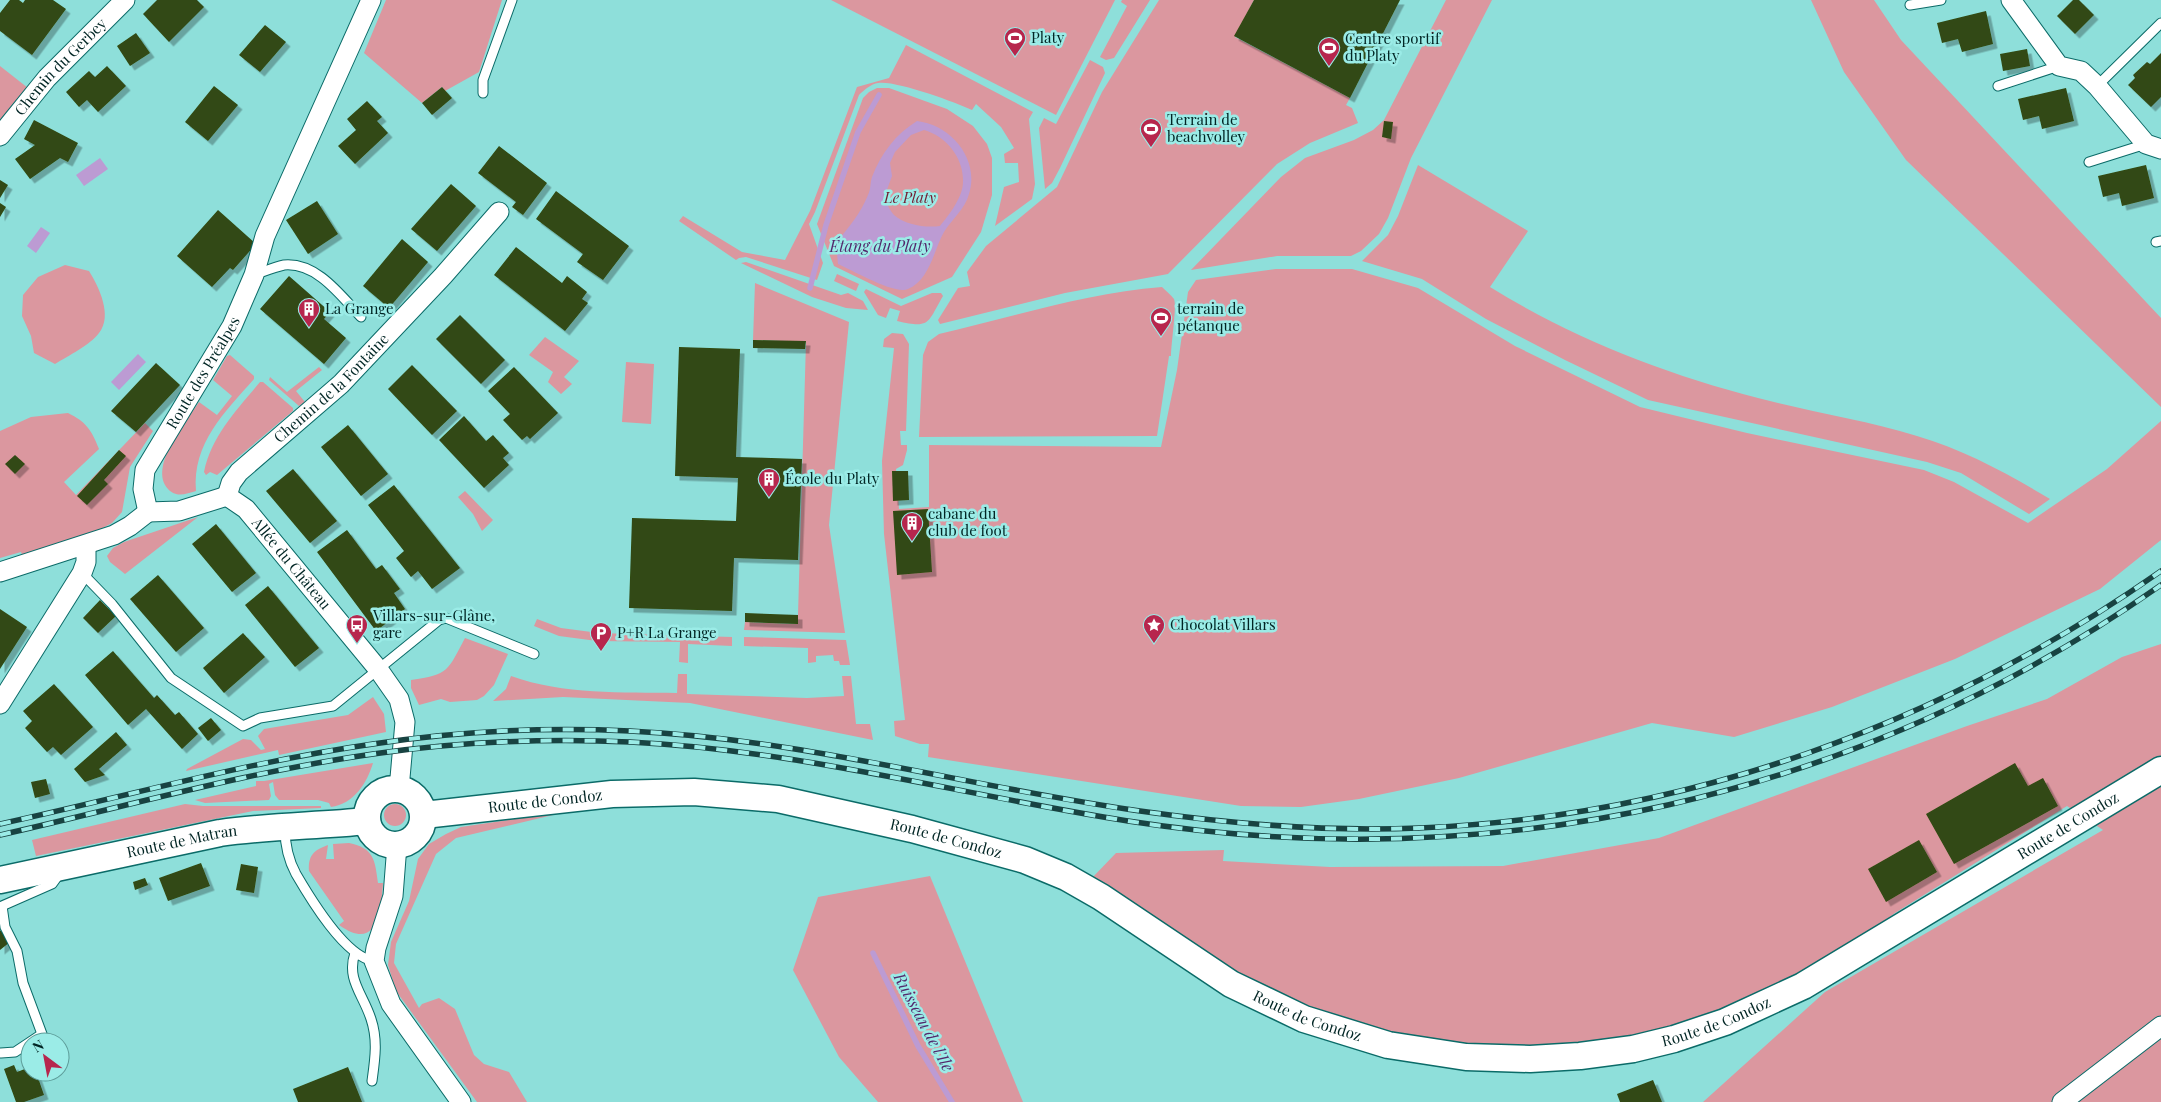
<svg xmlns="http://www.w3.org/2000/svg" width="2161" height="1102" viewBox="0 0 2161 1102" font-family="'Playfair Display',serif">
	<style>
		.green { fill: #db979f }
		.water { fill: #bc9bd3; fill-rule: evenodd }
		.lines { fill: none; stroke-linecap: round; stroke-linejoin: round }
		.stream { stroke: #bc9bd3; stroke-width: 5.5 }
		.building { fill: #304a12; filter: url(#shadow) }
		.lane-casing { stroke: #0b6b68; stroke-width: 11 }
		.street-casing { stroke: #0b6b68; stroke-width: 21 }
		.secondary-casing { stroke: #0b6b68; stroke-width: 29 }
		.lane { stroke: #fff; stroke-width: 9 }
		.street { stroke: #fff; stroke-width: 19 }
		.secondary { stroke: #fff; stroke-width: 26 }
		.rail-casing { stroke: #184342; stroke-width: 5.5 }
		.rail { stroke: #9bece7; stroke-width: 4; stroke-dasharray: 11; stroke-linecap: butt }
		.labels { text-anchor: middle; stroke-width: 5; stroke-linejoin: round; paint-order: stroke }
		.poi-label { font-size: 15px; fill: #012524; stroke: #9bece7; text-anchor: start }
		.street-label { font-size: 15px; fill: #012524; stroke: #9bece7 }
		.park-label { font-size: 15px; font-style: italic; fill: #721d31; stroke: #9bece7 }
		.water-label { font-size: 16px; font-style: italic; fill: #53286c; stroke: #9bece7 }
	</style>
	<defs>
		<filter id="shadow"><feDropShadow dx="4.5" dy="4.5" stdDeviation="0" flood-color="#0004"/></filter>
	</defs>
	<rect width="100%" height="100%" fill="#8edfda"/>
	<g class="green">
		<polygon points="386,0 502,0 479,72 445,91 442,87 422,103 364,53"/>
		<polygon points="831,0 1115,0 1056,115"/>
		<polygon points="1122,0 1150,0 1114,58 1106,60 1100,57 1127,6 1121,2"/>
		<polygon points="1159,0 1254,0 1235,37 1350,98 1346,105 1352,108 1358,123 1310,143 1277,164 1168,274 1065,293 940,324 938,320 958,288 970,286 967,272 986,246 1057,187 1102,92"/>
		<polygon points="1446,0 1492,0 1411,158 1388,218 1379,234 1361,251 1351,256 1277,256 1191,270 1281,177 1305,158 1354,140 1373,130 1384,120"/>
		<polygon points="1811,0 1874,0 1901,40 2161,318 2161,407 1906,160 1844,72"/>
		<path d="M906 45 1033 112 1029 119 1035 184 1032 199 995 226 1004 187 1019 182 1018 163H1005L1004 154 1014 148 1001 127 976 104 972 110C955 102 895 80 878 83 871 84 864 90 859 95L815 212 809 224 823 263 817 280 746 257 739 258 736 260 679 221 683 216 742 252 785 260 810 211 857 87 889 78Z"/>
		<polygon points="1090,60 1103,67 1105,73 1060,168 1052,183 1045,189 1039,128 1044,118 1056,124"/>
		<polygon points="0,66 28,88 0,122"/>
		<polygon points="877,88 889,88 947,109 973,126 987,144 992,158 992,195 981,232 952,277 902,299 834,266 817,224 863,98 869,92"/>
		<path d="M1418 165 1528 231 1490 287C1572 338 1665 374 1758 398 1811 412 1865 420 1917 436 1965 450 2008 474 2050 499L2029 514 1961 473 1927 462 1648 400 1565 360 1486 319 1422 279 1362 261 1388 235 1398 216Z"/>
		<polygon points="746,262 841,295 848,293 863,301 868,310 846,308 812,297 741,263"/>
		<path d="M65 265 89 271C99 287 113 316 99 333 90 345 68 356 55 364L34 353 31 336 22 316 23 295 38 277Z"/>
		<polygon points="1276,269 1352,269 1418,288 1515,346 1640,407 1747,433 1924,470 1954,482 2028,523 2107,469 2161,421 2161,540 2100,589 1955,659 1832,707 1734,737 1652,723 1459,778 1359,799 1301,807 1241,806 928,757 929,744 920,744 895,736 894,721 905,720 884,534 882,461 894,348 883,347 884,339 892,333 903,334 909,344 906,431 900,431 901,445 907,445 907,450 903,465 896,469 899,509 929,507 929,445 1161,447 1177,370 1188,292 1196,280"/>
		<polygon points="837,274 859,284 856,291 834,281"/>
		<polygon points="755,283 849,322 829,525 845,633 744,630 745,622 797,624 798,615 806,342 753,340"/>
		<path d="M1162 287C1166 291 1171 295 1174 299 1177 306 1171 344 1171 356H1169L1157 436 919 437 923 355 928 342 939 334C1013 317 1086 293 1162 287Z"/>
		<path d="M866 289 901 306 932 293H941L943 296C927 323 931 329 897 321L900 311 890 308 886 318 878 315 864 292Z"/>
		<polygon points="545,337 579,361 564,377 572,384 561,394 548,382 553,372 529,355"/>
		<path d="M230 355 254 376V379C225 412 192 443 196 491 186 494 176 498 168 489 148 467 186 422 199 402L217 415 232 396 213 380 227 356Z"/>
		<polygon points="626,362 654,364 651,424 622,422"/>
		<polygon points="319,367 322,370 296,391 305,402 299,406 269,380 270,377 287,392"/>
		<path d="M260 382H263L293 408V411L217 475 210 472 206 475 204 472C212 435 237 410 260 382Z"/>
		<path d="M68 413C86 422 91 429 99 449L64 482 76 495 145 423 153 431 130 467 122 512 112 523 95 532 22 555 21 552 0 558V431L31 417Z"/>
		<polygon points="465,491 493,520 482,531 473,514 458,497"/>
		<polygon points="198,517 125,574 110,562 107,556 113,548 124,542"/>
		<polygon points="537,619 561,628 599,633 732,637 732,646 688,644 688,663 679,662 680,642 597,641 559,636 534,626"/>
		<polygon points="744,637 846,640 850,665 840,665 839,661 834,661 833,655 816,656 816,662 808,663 808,648 744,646"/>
		<path d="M465 638 508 654 494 685 484 696 477 700 450 702 441 699 419 705 411 688V680C449 675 448 670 465 638Z"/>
		<polygon points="2161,644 2161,1102 1703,1102 1825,992 2103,830 2067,806 1895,913 1855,943 1723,1015 1635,1036 1530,1047 1463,1046 1388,1033 1310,1009 1247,979 1092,878 1116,853 1224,850 1223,861 1330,867 1503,866 1659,838 1967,726 2047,699 2122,657"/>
		<path d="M678 674H687V694L807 698 844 696 842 676H851L856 724H870L873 740 690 703 563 697 493 701 506 689 511 676C564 695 622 692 677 693Z"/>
		<polygon points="373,697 384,714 386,732 279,755 278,750 186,771 187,769 243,739 251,740 261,750 265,749 258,736 264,729 348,715"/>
		<path d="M373 763C367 783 354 804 331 807L329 803 318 800H279L275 795 273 782 269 784 271 796 269 800 205 803 195 800 256 786V781H264Z"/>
		<polygon points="185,804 203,806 321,806 321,808 253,811 36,856 32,840"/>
		<circle cx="395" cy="815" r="11"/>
		<polygon points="574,810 456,838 436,854 396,944 394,963 419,1008 422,1004 439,998 455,1009 474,1055 484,1064 509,1072 527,1102 477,1102 396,991 388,965 391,942 409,901 418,859 429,844 446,834 461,827"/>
		<path d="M349 843C374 848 375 860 378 883H383C381 913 377 952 339 925L344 921 309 871C308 855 314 850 328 845L326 859H334L333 844Z"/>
		<polygon points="930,876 1023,1102 878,1102 839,1057 793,970 818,897"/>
	</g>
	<g class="water">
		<path d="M917 121C951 125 980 159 969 194 965 209 952 219 944 232 934 249 930 280 908 289 895 295 852 270 838 264L836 243C848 228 861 213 868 195 871 189 870 183 872 177 881 153 896 134 917 121ZM924 130C946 136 964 158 963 182 963 197 949 215 940 226 926 228 905 225 894 215 890 211 887 203 884 198L892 176 890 163 895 152 911 135Z"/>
		<polygon points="100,158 108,169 84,186 76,175"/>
		<polygon points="41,227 50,233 36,253 27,246"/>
		<polygon points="138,354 146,362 119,390 111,382"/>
	</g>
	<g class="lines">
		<g class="stream">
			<polyline points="810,288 826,225 858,132 879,95"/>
			<polyline points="873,953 918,1046 952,1102"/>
		</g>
	</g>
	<g class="building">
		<polygon points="10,0 19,0 23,3 25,0 53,0 66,9 32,55 0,31 0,13"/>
		<polygon points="157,0 197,0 204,7 169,42 143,14"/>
		<polygon points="1254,0 1400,0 1350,98 1234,36"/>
		<polygon points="2073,0 2079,0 2094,15 2075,34 2057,16"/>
		<polygon points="1986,11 1993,44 1962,52 1958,39 1942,43 1937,23"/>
		<polygon points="265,25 286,42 260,72 239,55"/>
		<polygon points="136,33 150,53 130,66 117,46"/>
		<polygon points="2027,49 2030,66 2003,71 2000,54"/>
		<polygon points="2161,53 2161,97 2151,107 2128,85 2135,78 2133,75 2147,62 2150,64"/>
		<polygon points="107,66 126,86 98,112 87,100 79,107 66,92 89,71 95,77"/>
		<polygon points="214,86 238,105 208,141 185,122"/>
		<polygon points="442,87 452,98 432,115 422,103"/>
		<polygon points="2066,88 2074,121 2042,129 2039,116 2023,120 2018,99"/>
		<polygon points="367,101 382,117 377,121 388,133 355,164 338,146 356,130 347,119"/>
		<polygon points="34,120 78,143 68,162 60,158 30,179 15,159 35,145 24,139"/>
		<polygon points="1384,121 1393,122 1391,139 1382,137"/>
		<polygon points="499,146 547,183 523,215 512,207 516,202 478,173"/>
		<polygon points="2146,165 2154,198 2122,206 2119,193 2103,197 2098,176"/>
		<polygon points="0,180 8,185 0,198"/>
		<polygon points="451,184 476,206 437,251 411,229"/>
		<polygon points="556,191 629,246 603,280 577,262 583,254 536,219"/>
		<polygon points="317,201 338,234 308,254 286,220"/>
		<polygon points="0,203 6,207 0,217"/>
		<polygon points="218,210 256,244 233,270 230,268 212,287 177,256"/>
		<polygon points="402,239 428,262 389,308 363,286"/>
		<polygon points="516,247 562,283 567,276 587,292 582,299 588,303 565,331 494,275"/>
		<polygon points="289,276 330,312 324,319 346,338 324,364 260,309"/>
		<polygon points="460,315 505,360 481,384 436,339"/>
		<polygon points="753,340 806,341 805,349 753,348"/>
		<polygon points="679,347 740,349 736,457 802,459 798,560 734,558 732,611 629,608 632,518 736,521 738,478 675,476"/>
		<polygon points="156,363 180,385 136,432 111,411"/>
		<polygon points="412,365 457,411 432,435 388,389"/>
		<polygon points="514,367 558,413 530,439 527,436 522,440 503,420 510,414 488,391"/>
		<polygon points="464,416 486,441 493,435 509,453 503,458 509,465 484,488 439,440"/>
		<polygon points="348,425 388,474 361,496 321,447"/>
		<polygon points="119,450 126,456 104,480 108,484 87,505 77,496"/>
		<polygon points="15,455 25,464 15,474 5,464"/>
		<polygon points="293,469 337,521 310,543 266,491"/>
		<polygon points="892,471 908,471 909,500 893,501"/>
		<polygon points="394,485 460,568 432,589 418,571 411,577 396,558 404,551 368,505"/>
		<polygon points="928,509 932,572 897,575 893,511"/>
		<polygon points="216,524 256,573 232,592 192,544"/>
		<polygon points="347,530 376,569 382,565 400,589 394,593 405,609 376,631 317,552"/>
		<polygon points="158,575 204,628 176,652 130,599"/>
		<polygon points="268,586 319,648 295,667 245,605"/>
		<polygon points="100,600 116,616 98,633 83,618"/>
		<polygon points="0,609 27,627 0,669"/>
		<polygon points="745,613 798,615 798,624 745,622"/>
		<polygon points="243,633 265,657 224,693 203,668"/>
		<polygon points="113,651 154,698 157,695 175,715 179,712 198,734 182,749 146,709 128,725 85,675"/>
		<polygon points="54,684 93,727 61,755 53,747 47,752 25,728 32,721 23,711"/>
		<polygon points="211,718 221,730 208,741 198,728"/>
		<polygon points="116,732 127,745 99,769 105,775 85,782 74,769"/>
		<polygon points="2015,763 2028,786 2043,778 2058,806 1954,864 1926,814"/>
		<polygon points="46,779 50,794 35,798 31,782"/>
		<polygon points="1919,840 1937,872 1886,902 1868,869"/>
		<polygon points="201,863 210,886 168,901 159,878"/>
		<polygon points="241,864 258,867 254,893 236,890"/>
		<polygon points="145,878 148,885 135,890 133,882"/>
		<polygon points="0,930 10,942 0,950"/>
		<polygon points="14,1065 17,1072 30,1067 30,1072 36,1072 44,1095 24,1102 16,1102 4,1069"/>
		<polygon points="348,1067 362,1102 298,1102 293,1089"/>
		<polygon points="1653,1080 1662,1102 1620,1102 1617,1094"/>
	</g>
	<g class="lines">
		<g class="lane-casing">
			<g id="lane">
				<polyline points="1910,5 1941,0"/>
				<polyline points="1998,86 2059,66"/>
				<polyline points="2097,86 2161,23"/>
				<polyline points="483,93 483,80 512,0"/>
				<polyline points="2089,162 2146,144"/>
				<polyline points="2156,242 2161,241"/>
				<path d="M254 275C263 272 274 267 284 265 317 262 341 296 361 317"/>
				<polyline points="82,573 112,604 171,678 243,726 260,718 333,706 439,620 446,618 534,654"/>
				<path d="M285 829C285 844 289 861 296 874 310 898 345 957 374 961"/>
				<path d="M355 953C346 979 363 994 371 1019 378 1040 375 1059 372 1081"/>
				<polyline points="1,1053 15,1052 42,1034 23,983 17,951 5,927 2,906 52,884 60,873"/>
			</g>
		</g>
		<g class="street-casing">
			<g id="street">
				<polyline points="2011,0 2059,66 2081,71 2097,86 2146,144 2161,149"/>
				<path id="s1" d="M0 136 47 78 125 0"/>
				<path id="s2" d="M227 496 231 483 239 472 341 384 443 276 499 212"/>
				<path id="s3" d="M227 496 246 509 378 669 399 699 405 722 399 789"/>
				<path id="s4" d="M148 512 143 489 145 470 232 326 254 275 265 236 371 0"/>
				<polyline points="148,512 179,511 227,496"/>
				<polyline points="0,572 114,535 130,526 148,512"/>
				<polyline points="0,704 82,573 86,562 86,545"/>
				<polyline points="397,845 393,896 376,948 374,961 391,1004 461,1102"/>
				<polyline points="2062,1102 2161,1026"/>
			</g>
		</g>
		<g class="secondary-casing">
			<g id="secondary">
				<circle cx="395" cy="817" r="28"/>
				<path id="s5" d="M424 815 612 794 694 792 778 799 912 829 1025 860 1066 877 1101 897 1231 984 1304 1019 1388 1045 1466 1057 1530 1059 1580 1056 1633 1049 1674 1039 1725 1022 1803 986 2161 770"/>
				<path id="s6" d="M0 880 220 833C269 826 318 826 367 821"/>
			</g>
		</g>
		<use href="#lane" class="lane"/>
		<use href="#street" class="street"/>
		<use href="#secondary" class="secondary"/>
		<g class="rail-casing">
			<g id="rail">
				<path d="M0 824C124 797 247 762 373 744 458 731 544 727 630 731 803 739 969 787 1140 811 1232 824 1325 832 1419 828 1687 817 1943 724 2161 571"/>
				<path d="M0 835C124 807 247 772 373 754 458 742 544 738 630 742 798 750 962 795 1128 821 1496 878 1855 800 2161 585"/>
			</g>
		</g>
		<use href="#rail" class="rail"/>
	</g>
	<defs>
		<g id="stadium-pin" transform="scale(1.125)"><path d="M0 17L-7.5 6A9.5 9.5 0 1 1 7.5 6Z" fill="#b7264d" stroke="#9bece7"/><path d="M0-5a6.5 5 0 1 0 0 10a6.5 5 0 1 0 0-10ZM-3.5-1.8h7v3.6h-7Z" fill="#fff"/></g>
		<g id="building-pin" transform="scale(1.125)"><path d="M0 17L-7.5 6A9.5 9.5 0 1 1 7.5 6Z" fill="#b7264d" stroke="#9bece7"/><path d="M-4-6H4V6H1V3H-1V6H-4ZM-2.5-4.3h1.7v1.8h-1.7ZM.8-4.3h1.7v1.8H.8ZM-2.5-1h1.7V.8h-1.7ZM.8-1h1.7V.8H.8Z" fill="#fff"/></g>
		<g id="bus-pin" transform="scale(1.125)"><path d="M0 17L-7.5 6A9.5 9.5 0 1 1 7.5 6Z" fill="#b7264d" stroke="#9bece7"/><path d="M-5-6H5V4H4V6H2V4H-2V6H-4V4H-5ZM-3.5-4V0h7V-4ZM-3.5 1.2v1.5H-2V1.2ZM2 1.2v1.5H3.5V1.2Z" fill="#fff"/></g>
		<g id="sight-pin" transform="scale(1.125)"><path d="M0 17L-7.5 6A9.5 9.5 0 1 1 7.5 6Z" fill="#b7264d" stroke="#9bece7"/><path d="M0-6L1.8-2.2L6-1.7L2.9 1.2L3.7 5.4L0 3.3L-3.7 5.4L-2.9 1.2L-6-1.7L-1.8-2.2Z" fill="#fff"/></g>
		<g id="parking-pin" transform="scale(1.125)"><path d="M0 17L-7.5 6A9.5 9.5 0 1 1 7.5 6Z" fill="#b7264d" stroke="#9bece7"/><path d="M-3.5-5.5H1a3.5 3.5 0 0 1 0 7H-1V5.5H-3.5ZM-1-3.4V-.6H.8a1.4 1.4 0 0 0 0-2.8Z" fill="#fff"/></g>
	</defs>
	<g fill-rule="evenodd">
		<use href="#stadium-pin" x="1015" y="38"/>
		<use href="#stadium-pin" x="1329" y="48"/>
		<use href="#stadium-pin" x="1151" y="129"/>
		<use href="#building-pin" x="309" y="309"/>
		<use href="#stadium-pin" x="1161" y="318"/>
		<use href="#building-pin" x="769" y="479"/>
		<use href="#building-pin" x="912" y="523"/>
		<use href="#bus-pin" x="357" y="625"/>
		<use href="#sight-pin" x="1154" y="625"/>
		<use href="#parking-pin" x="601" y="633"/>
	</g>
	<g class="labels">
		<g class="poi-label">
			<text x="1031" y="43">Platy</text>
			<text x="1345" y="44">Centre sportif<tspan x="1345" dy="17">du Platy</tspan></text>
			<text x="1167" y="125">Terrain de<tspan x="1167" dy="17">beachvolley</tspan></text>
			<text x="325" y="314">La Grange</text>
			<text x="1177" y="314">terrain de<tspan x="1177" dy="17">pétanque</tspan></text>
			<text x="785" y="484">École du Platy</text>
			<text x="928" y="519">cabane du<tspan x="928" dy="17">club de foot</tspan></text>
			<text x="373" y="621">Villars-sur-Glâne,<tspan x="373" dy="17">gare</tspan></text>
			<text x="1170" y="630">Chocolat Villars</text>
			<text x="617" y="638">P+R La Grange</text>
		</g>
		<g class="street-label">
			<text dy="5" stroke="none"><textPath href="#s1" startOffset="92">Chemin du Gerbey</textPath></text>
			<text dy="5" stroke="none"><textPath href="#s4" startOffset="156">Route des Préalpes</textPath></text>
			<text dy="5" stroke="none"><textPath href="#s2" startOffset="152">Chemin de la Fontaine</textPath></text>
			<text dy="5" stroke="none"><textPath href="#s3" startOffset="94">Allée du Château</textPath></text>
			<text dy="5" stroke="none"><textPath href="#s5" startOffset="122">Route de Condoz</textPath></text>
			<text dy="5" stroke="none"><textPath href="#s5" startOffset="1758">Route de Condoz</textPath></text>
			<text dy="5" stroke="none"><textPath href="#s5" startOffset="528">Route de Condoz</textPath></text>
			<text dy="5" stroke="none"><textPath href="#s6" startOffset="186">Route de Matran</textPath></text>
			<text dy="5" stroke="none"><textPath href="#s5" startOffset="934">Route de Condoz</textPath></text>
			<text dy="5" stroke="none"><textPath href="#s5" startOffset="1354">Route de Condoz</textPath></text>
		</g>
		<g class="park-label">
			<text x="910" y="203">Le Platy</text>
		</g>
		<g class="water-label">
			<text x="880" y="252">Étang du Platy</text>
			<text transform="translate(924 1022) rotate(62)" y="6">Ruisseau de l'Ile</text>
		</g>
	</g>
	<g transform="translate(45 1057) rotate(328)"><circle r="24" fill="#9bece7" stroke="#5d9c99"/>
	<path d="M0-4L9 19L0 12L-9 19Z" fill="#b7264d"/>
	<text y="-8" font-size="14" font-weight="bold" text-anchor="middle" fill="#012524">N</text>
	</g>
</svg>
